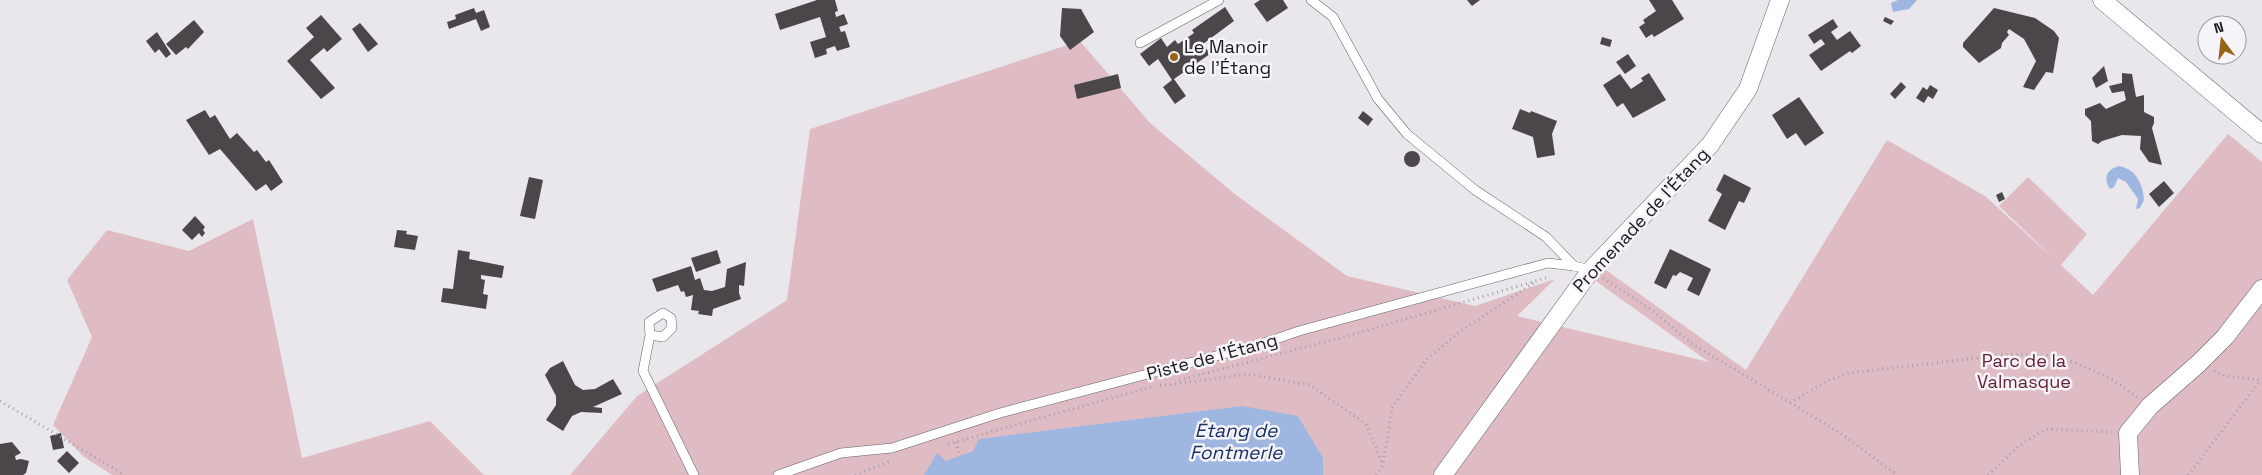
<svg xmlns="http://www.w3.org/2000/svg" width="2262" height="475" viewBox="0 0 2262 475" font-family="'Space Grotesk',sans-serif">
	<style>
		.green { fill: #dfbcc4 }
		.water { fill: #9fb6e1 }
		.building { fill: #4a4649 }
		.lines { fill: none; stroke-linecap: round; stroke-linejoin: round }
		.service-casing { stroke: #656266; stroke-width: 10 }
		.minor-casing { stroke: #656266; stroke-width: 19 }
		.path { stroke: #a3a0a4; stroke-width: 3; stroke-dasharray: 1 4; stroke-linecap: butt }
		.service { stroke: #fff; stroke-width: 9 }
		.minor { stroke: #fff; stroke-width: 18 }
		.poi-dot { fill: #946514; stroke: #f7f4f9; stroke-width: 2 }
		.labels { text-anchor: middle; stroke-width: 5; stroke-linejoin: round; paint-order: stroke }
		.poi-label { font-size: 18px; fill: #19181a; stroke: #f7f4f9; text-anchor: start }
		.street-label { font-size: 18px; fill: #19181a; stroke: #f7f4f9 }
		.park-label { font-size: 18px; fill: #612037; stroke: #f7f4f9 }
		.water-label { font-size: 19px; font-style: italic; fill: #173064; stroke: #f7f4f9 }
	</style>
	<rect width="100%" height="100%" fill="#eae7ec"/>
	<g class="green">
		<polygon points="1080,41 1150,123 1236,195 1347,276 1475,306 1555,279 1517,316 1709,362 1593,279 1603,268 1746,370 1887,140 1985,196 2054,259 1999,206 2028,177 2087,234 2061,265 2093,295 2228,134 2262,162 2262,475 1323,475 1323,469 1303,475 570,475 637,396 787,300 810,129"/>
		<polygon points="253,219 302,458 430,421 484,475 112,475 84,457 53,425 92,337 67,280 107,230 189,251"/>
	</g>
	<g class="water">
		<polygon points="1898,0 1917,0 1909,9 1893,12 1891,3"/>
		<path d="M2119 166C2136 169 2143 184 2144 200L2140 208 2136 209 2138 199 2126 182 2118 178 2114 187 2110 189C2103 178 2107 169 2119 166Z"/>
		<polygon points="1242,406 1298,416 1323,458 1323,475 924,475 937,453 946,461 973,451 979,439"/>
	</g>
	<g class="building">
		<polygon points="817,0 835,0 838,11 835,12 836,17 844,14 848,24 839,27 841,32 845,31 850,47 837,51 835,46 826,49 827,54 815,58 810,42 826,37 820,17 780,30 775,14"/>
		<polygon points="1260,0 1283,0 1288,8 1267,22 1254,4"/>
		<polygon points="1467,0 1480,0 1472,6"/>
		<polygon points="1649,0 1672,0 1684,19 1654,37 1652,34 1646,38 1639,27 1645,23 1643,20 1656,11"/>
		<polygon points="1225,7 1234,21 1203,44 1210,54 1174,79 1186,96 1175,104 1163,87 1172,80 1158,59 1149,66 1140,54 1161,38 1167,47 1175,40 1178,44 1194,33 1192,30"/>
		<polygon points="474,8 476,13 484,10 490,27 481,31 476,19 449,29 447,22 456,19 455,15"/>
		<polygon points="1062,8 1081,9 1094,32 1070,50 1060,36"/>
		<polygon points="1994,8 2035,18 2054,31 2059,38 2053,73 2046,72 2034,90 2023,87 2036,61 2024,39 2009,29 2007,32 2009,35 2002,43 2001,48 1979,63 1963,47 1963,43"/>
		<polygon points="321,15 342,39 327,52 324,48 310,60 335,88 321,99 287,61 314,37 306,28"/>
		<polygon points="1885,17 1894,21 1891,25 1883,21"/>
		<polygon points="1833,19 1838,27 1831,32 1837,40 1850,31 1861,46 1852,53 1850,51 1821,71 1809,55 1825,44 1821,39 1814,44 1808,35"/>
		<polygon points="194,20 204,32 188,49 186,47 176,55 166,44"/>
		<polygon points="360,23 378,44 368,52 352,29"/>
		<polygon points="157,32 171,54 166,58 159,49 155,53 146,41"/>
		<polygon points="1602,37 1612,40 1610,47 1600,44"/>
		<polygon points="1628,54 1636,66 1625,74 1616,62"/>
		<polygon points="2104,66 2108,81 2096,88 2092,78"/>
		<polygon points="1649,73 1666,100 1633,118 1623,103 1617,107 1603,85 1620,74 1631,89 1643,81 1641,78"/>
		<polygon points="2122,73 2132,74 2136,97 2144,95 2144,112 2154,117 2154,123 2152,128 2162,165 2149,162 2140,149 2141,136 2122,135 2102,141 2098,144 2092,141 2091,121 2085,115 2085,109 2100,103 2106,109 2126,100 2124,91 2112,93 2109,86 2122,83"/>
		<polygon points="1118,74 1121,88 1077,99 1074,85"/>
		<polygon points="1901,82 1906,87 1895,99 1890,94"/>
		<polygon points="1930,85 1938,90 1933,99 1928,96 1924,103 1916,98 1923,87 1927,90"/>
		<polygon points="1799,97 1824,133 1805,146 1796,133 1787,139 1772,115"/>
		<polygon points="1520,109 1530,113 1531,111 1557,121 1552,134 1555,155 1537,158 1533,137 1512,129"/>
		<polygon points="205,110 210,118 215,115 230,139 237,133 254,152 257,150 266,162 269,160 283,182 271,191 266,184 256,191 220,149 209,155 186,120"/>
		<polygon points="1363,111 1373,119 1368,126 1358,118"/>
		<circle cx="1412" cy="159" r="8"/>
		<polygon points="1724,174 1751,188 1744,203 1739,201 1725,230 1708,221 1722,194 1716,190"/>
		<polygon points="529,177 543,180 535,219 520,216"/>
		<polygon points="2164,181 2174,193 2159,207 2149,194"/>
		<polygon points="2002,192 2005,199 1999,202 1996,195"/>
		<polygon points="195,216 205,227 203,230 205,233 202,237 199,233 192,240 182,230"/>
		<polygon points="397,230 407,231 406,234 418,236 415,250 394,247"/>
		<polygon points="1670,249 1711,269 1699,296 1687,290 1693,278 1680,272 1676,276 1673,275 1666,289 1654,283"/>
		<polygon points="458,250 470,252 469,259 504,266 502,278 481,275 481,279 485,280 483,294 488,295 486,309 441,302 443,288 453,289"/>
		<polygon points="717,250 721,263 696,272 691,258"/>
		<polygon points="746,262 744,286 739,285 739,293 741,299 713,309 712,316 698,314 699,311 691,310 693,295 686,297 684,291 681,292 678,285 657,292 652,279 691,266 695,280 700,278 704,290 712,291 725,287 727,269"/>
		<polygon points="563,361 575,385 583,390 595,389 613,379 622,394 593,407 602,408 602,413 581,412 572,416 563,431 546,420 556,405 556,396 545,375 550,368"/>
		<polygon points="61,433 64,448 53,450 50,436"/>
		<polygon points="12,442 21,453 15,456 16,460 21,459 29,461 26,473 23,475 0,475 0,444"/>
		<polygon points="67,451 79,463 69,473 57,461"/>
	</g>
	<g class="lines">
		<g class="service-casing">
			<g id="service">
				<polyline points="1311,0 1333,17 1378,99 1407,134 1475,190 1546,237 1574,266 1591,270"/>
				<polyline points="1140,43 1219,0"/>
				<polyline points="650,335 663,337 672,328 671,318 663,313 649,322 650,335 643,371 694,475"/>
				<polyline points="778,475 841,453 892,448 1000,413 1261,344 1299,331 1548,263 1574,266"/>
			</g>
		</g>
		<g class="minor-casing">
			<g id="minor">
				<polyline points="2102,0 2262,134"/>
				<polyline points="1443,475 1591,270 1710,145 1748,89 1780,0"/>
				<polyline points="2130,475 2128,433 2150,406 2198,364 2225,337 2262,289"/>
			</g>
		</g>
		<g class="path">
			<polyline points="1603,278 1653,311 1691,343 1839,432 1897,475"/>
			<polyline points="2214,371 2226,376 2261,380"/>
			<polyline points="1179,380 1341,338 1546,278"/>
			<polyline points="1160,385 1169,385 1247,374 1310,385 1366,424 1383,465"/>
			<polyline points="0,401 125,475"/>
			<polyline points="1790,403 1827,381 1849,373 2011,354 2045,355 2074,362 2113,380 2138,398"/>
			<polyline points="956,442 959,454"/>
			<polyline points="948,444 1151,387"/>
			<polyline points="855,475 891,461"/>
			<polyline points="1376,475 1383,465 1392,408 1426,360 1458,333 1534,283"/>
			<polyline points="1988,475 2020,445 2046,429 2112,432"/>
			<polyline points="2188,475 2260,381"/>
		</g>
		<use href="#service" class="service"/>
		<use href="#minor" class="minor"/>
	</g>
	<circle class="poi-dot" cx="1174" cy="57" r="5"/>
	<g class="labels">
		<g class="poi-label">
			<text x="1184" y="53">Le Manoir<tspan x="1184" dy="21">de l'Étang</tspan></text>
		</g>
		<g class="street-label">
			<text transform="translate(1641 220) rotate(-47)" y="6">Promenade de l'Étang</text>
			<text transform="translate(1212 357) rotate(-15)" y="6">Piste de l'Étang</text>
		</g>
		<g class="park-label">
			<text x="2024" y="367">Parc de la<tspan x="2024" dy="21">Valmasque</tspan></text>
		</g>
		<g class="water-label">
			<text x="1236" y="437">Étang de<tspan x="1236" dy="22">Fontmerle</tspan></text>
		</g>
	</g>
	<g transform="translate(2222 40) rotate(345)"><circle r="24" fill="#f7f4f9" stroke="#9e9ca0"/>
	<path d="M0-4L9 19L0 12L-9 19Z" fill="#946514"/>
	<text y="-8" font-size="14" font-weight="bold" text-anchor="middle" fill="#19181a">N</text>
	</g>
</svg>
